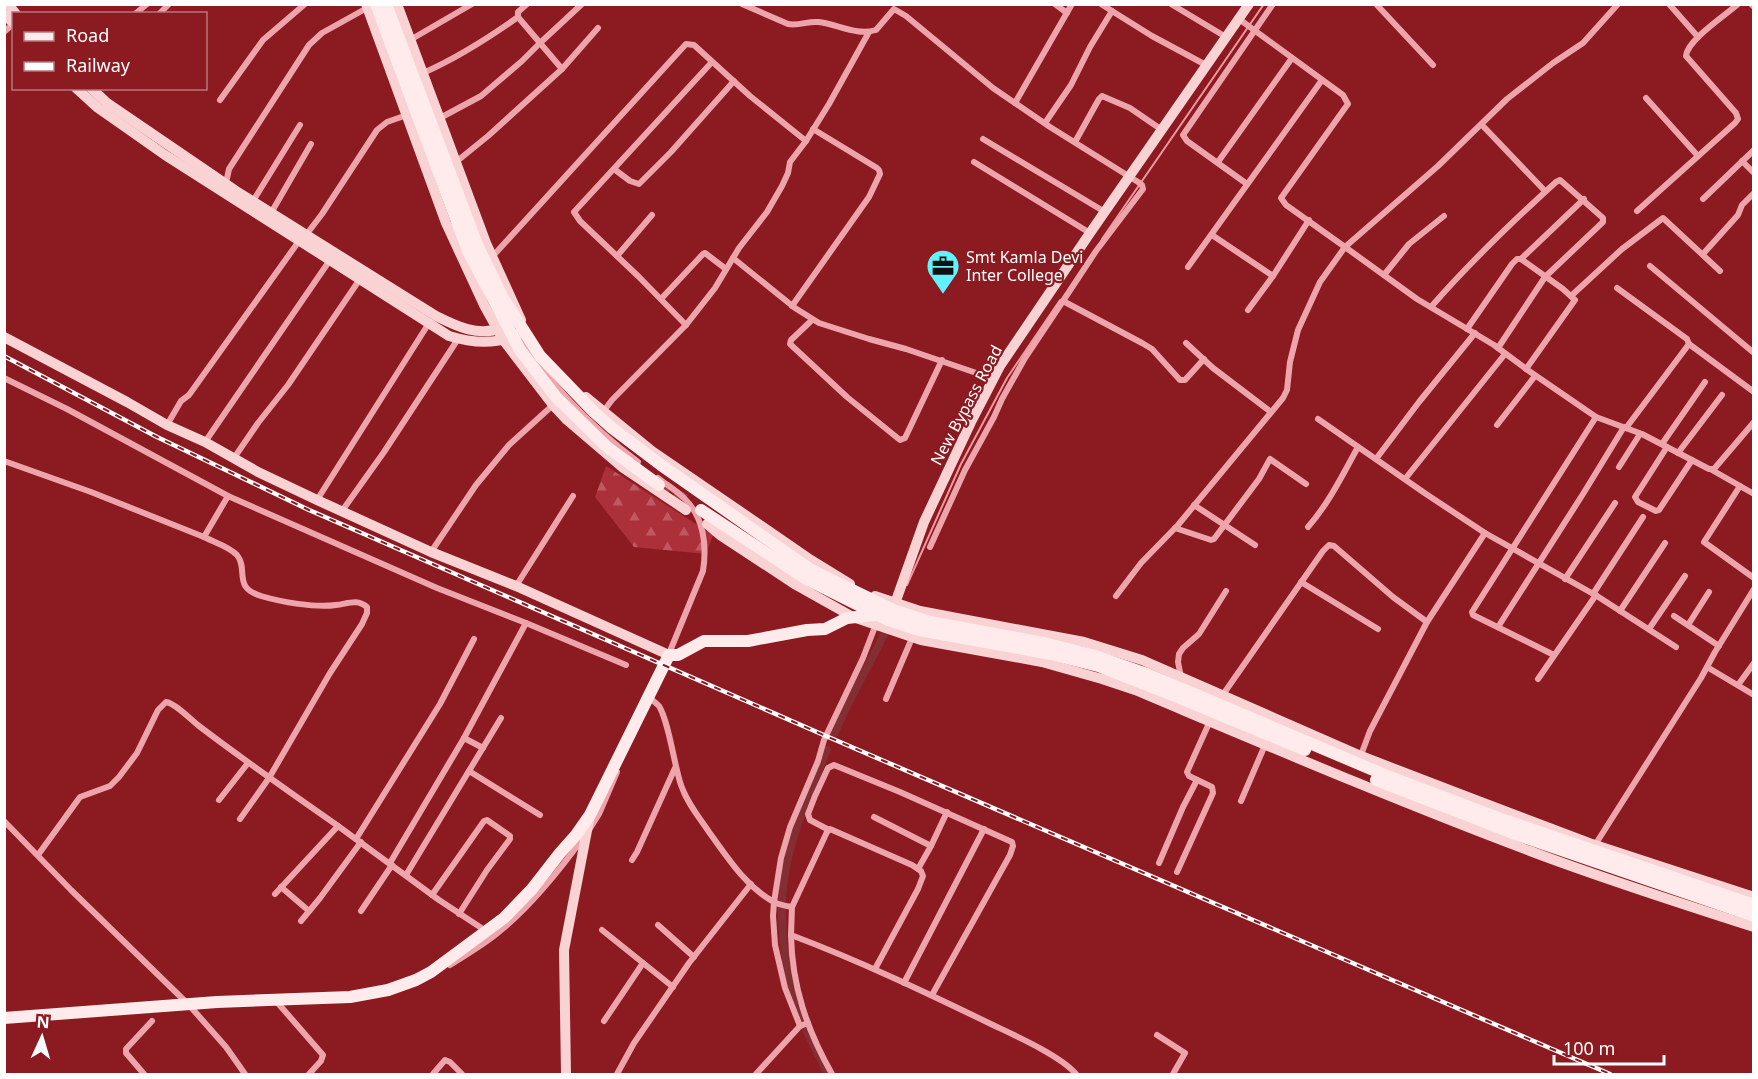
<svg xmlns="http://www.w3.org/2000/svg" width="1758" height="1079" viewBox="0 0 1758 1079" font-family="'Noto Sans',sans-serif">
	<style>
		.forest { fill: url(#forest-firs) }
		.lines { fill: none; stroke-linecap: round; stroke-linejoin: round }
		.stream { stroke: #ef98a0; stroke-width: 2 }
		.canal { stroke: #822e33; stroke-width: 8 }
		.primary-tunnel { stroke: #9c3c42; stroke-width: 12; stroke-dasharray: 12 6; stroke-linecap: butt }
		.street { stroke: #eda5ab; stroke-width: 6 }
		.secondary { stroke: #f9d2d4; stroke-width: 10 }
		.primary { stroke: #ffebeb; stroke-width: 12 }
		.rail-casing { stroke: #fff; stroke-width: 4.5 }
		.rail { stroke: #8b1a21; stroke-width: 2; stroke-dasharray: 7; stroke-linecap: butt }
		.labels { text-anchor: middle; stroke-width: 4.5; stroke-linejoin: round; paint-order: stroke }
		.poi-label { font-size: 16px; fill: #fff; stroke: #8b1a21; text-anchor: start }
		.street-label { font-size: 16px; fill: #fff; stroke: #8b1a21 }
	</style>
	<defs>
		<pattern id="forest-firs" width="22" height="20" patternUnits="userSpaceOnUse" patternTransform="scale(1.5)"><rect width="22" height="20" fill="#ab303a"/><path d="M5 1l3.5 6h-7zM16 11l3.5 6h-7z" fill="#bc5961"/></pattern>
	</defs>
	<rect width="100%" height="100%" fill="#8b1a21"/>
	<polygon class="forest" points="606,466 713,535 706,554 634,547 595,497"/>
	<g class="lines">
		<g class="stream">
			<polyline points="1102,239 1264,4"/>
			<polyline points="907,585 961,464 1007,378 1060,300"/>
		</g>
		<g class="canal">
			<polyline points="834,734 848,704 885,633"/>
			<path d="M827 750C812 785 797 821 788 858 775 911 784 980 806 1029 813 1045 821 1060 828 1074"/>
		</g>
		<polyline class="primary-tunnel" points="659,485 690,503"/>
		<g class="street">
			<path d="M742 4 788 24C799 26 808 21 818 22 838 24 856 36 876 30L894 9 906 16 993 88 1050 127 1138 182 1142 185 1143 189 1096 251 1063 301 1142 343 1152 349 1180 380H1185L1204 359"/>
			<polyline points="1055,4 1067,13"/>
			<polyline points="1171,4 1226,37"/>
			<polyline points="1376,4 1433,65"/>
			<polyline points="1618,4 1583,43 1553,63 1507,99 1438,166 1345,247 1417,299 1494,345 1529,371 1596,417 1642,434 1709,469 1714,469 1754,422"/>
			<polyline points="1669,4 1698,37"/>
			<polyline points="1751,4 1754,7"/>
			<polyline points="1112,11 1152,36 1206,65"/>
			<polyline points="135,14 147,4"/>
			<polyline points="159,14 169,4"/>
			<polyline points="4,32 13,24"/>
			<polyline points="410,40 472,4"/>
			<polyline points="562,69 598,28"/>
			<path d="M423 73C457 58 487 39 518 17V12L527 4"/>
			<polyline points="1646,98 1698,156"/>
			<polyline points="220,100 263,40 305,4"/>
			<polyline points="1015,103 1072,4"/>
			<polyline points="440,118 481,96 522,61 540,43 518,17"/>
			<polyline points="1045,123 1071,85 1090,47 1112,11 1101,4"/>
			<polyline points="1482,125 1545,191"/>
			<polyline points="983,139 1105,212"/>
			<polyline points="1075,142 1099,99 1102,96 1130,108 1162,130"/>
			<polyline points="1742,161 1754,173"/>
			<polyline points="456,162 488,136 562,69 540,43 582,4"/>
			<polyline points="974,162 1090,233"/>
			<polyline points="1218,162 1292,58"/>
			<polyline points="614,169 630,181 639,184 671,152 734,81"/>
			<polyline points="226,183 229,169 309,45 322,33 367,8"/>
			<polyline points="1247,184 1187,141 1183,135 1273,4"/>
			<polyline points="1703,199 1754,150"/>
			<polyline points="253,201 300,125"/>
			<path d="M1637 211 1735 123 1738 119 1736 113 1686 56C1687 40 1726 15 1738 4"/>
			<polyline points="271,213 311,144"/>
			<polyline points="1212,235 1273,276"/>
			<polyline points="1703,254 1738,215 1742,205 1754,193"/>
			<polyline points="617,256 652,215"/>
			<polyline points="492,257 686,44 694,45 750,96 806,141"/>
			<polyline points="733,258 795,308 819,323 869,339 906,349 994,379"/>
			<polyline points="1521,259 1584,199"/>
			<polyline points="1650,266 1754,353"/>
			<polyline points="1188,267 1322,80"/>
			<polyline points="1384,275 1409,244 1444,216"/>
			<polyline points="1617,288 1687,339 1689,344 1626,428"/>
			<polyline points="1571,296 1622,249 1663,218 1720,271"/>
			<polyline points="661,299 703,254 705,253 726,269"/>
			<polyline points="792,306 869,197 880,174 879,170 877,168 813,129"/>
			<path d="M1431 307C1469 263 1512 222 1556 182L1560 180 1603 218V222L1545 277 1498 348"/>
			<polyline points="1248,310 1273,276 1309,220"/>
			<polyline points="812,320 791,340 790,344 847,397 900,440 905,438 942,360"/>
			<polyline points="686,325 639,277 580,221 574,212 712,62"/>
			<polyline points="1467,329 1512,264 1517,259 1521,259 1563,289 1575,300 1526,369"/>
			<path d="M518 334C549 384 592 427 638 462"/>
			<polyline points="1186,343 1213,368 1271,412"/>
			<polyline points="1689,344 1754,392"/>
			<polyline points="4,378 67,409 228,496"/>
			<polyline points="603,412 612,400 686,325 715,288 739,248 767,212 782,186 788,173 790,162 806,141 829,104 869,32"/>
			<polyline points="1318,419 1426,494 1485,533"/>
			<polyline points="167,425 181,401 189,395 299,241 306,235 322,214 377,130 387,122 407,115"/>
			<polyline points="1497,425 1535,376"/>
			<polyline points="205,442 330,260"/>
			<polyline points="1662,444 1705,382"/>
			<polyline points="1667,447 1635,497 1638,502 1656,511 1659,510 1692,460"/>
			<polyline points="1678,453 1722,395"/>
			<polyline points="234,458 258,423 288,385 360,279"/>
			<polyline points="1376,459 1419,402 1475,333"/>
			<polyline points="4,461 91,492 204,537 228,496 437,588 526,623 464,738 483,748"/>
			<polyline points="1619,467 1640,434"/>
			<polyline points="1712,470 1754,494"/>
			<path d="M658 478C667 485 677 491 685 499 704 518 707 546 703 571L668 656"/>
			<polyline points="1405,479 1505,354"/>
			<polyline points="1740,486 1704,542 1754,578"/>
			<polyline points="317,500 429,323"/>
			<polyline points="1194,505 1255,545"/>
			<polyline points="342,511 384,452 458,339"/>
			<path d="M1308 527C1329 503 1343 474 1358 447"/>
			<polyline points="1175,528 1211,540 1214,539 1259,479 1270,459 1306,484"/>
			<path d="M204 537C214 542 230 547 237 555 249 570 232 587 261 596 281 602 315 608 336 605 347 604 357 598 367 607V613L362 624 330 673 269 778 240 819"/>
			<polyline points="930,547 965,470 994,417 1002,399 1025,358 1063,301"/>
			<polyline points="431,552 476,485 509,445 553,405"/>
			<polyline points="1565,579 1615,503"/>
			<polyline points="1301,582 1378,629"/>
			<polyline points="516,586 573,496"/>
			<polyline points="1593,594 1643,517"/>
			<polyline points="1116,596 1141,563 1178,525 1283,398 1287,390 1290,362 1298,330 1320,282 1345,247 1286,205 1281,198 1345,108 1348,104 1343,95 1239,19"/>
			<polyline points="1620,611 1665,543"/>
			<polyline points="1674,616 1719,646"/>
			<polyline points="526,623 626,665"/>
			<polyline points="1688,625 1709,592"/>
			<polyline points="1498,627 1583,494 1624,427"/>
			<polyline points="1649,629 1685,576"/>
			<polyline points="1554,655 1473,615 1472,612 1596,417"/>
			<polyline points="1707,667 1754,695"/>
			<polyline points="1181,677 1178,662 1179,654 1183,648 1199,634 1226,591"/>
			<polyline points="1538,679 1596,595"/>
			<polyline points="1738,685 1754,663"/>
			<polyline points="1222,696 1323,551 1329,545 1334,546 1393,597 1427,622"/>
			<path d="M649 697C652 700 656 703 659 706 669 722 674 765 681 785 687 803 699 817 709 832 728 858 746 887 774 902 779 905 786 906 792 907L791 935C860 961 927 993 993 1025 1016 1036 1061 1056 1076 1074"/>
			<polyline points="886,699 912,638"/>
			<polyline points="1361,755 1370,731 1427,622 1485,533 1597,596 1676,647"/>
			<polyline points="469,771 540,815"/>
			<polyline points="219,800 248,763"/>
			<polyline points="1241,801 1265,745"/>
			<polyline points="874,817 931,846"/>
			<polyline points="4,821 71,890 189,1005 226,1047 245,1074"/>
			<polyline points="589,830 599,814 617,772"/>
			<polyline points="829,830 810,820 808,814 815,796 828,768 834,765 900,792 1012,842 1013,846 1010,855 932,995"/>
			<polyline points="356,839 440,704 474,639"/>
			<polyline points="1595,845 1701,678 1715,652 1754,589"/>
			<path d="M38 855 80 797 110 786 119 777 137 753 158 710 166 702C175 703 191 720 199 726 245 761 291 793 338 826"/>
			<polyline points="632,860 637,852 675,768"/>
			<polyline points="390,863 464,738"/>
			<polyline points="1159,863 1183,807 1197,780"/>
			<polyline points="918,869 931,846 947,812"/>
			<polyline points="1177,872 1213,793 1212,787 1189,776 1187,772 1210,721"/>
			<polyline points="406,875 501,718"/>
			<polyline points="281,887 309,911"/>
			<polyline points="275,894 338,826 439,900 486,931"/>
			<polyline points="432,895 484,821 487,820 510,836 510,839 487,870 459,914"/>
			<polyline points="792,907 827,832 830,829 912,865 921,871 923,876 918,889 875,969"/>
			<polyline points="361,911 392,865"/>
			<polyline points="301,921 320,898 361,842"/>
			<polyline points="658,925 694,957"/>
			<polyline points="602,930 673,987"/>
			<path d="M791 935C792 986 807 1030 832 1074"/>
			<path d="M450 965C467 954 485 944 500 931 532 905 559 871 583 838"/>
			<polyline points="904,983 984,829"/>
			<polyline points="276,1001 323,1055 321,1061 309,1074"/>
			<polyline points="604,1021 643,963"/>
			<polyline points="808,1023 800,1026 785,988 775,945 773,916 774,902 781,858 790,827 818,761 824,740 863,658 876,624"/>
			<polyline points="1157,1035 1185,1053 1173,1074"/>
			<polyline points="144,1074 126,1053 126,1049 152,1021"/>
			<polyline points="433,1074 445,1060 450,1062 462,1074"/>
			<polyline points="617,1074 634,1043 689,963 751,884"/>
			<polyline points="756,1074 800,1026"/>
		</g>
		<g class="secondary">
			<polyline points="8,4 16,14"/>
			<polyline points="366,4 446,223 484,305 504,341 553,405 567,420 622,467 686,510"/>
			<polyline points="397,4 486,243 521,320"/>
			<polyline points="4,14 14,24"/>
			<path d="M76 88 98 108 165 155 449 336C472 343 497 345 519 334"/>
			<path d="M91 88 107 103 236 191 436 316C456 326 478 337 502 328"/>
			<polyline points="4,337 127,402 167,425 205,442 258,472 317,500 431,552 516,586 669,655"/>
			<polyline points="586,397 652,451 811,560 850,584"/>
			<path d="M707 524 720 535 796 585 853 617 921 640 1042 662 1102 679 1135 690C1266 745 1397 801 1530 851 1604 879 1679 903 1754 927"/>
			<polyline points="875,596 920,611 1084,642 1142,660 1361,756 1465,796 1589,843 1754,897"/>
			<polyline points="893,609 924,522 971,422 1000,366 1090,233 1249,4"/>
			<polyline points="566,1074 564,950 590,815"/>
		</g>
		<g class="primary">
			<polyline points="376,4 468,251 520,350 556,397 607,447 659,485"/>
			<polyline points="386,4 478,247 503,298 540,356 594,412 612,428 661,465 811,570 893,610 930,622 1044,643 1092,655 1147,674 1385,775 1504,820 1754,905"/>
			<polyline points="701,510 806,579 888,620 919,630 1051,654 1098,666 1175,696 1305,750"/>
			<polyline points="1376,780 1512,833 1754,916"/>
			<polyline points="4,1018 217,1002 350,997 388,990 416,980 431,972 504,918 532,889 560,853 576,835 590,815 669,655 678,655 704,641 748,641 807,630 825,629 847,618 876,615"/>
		</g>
		<g class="rail-casing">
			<polyline id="rail" points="4,356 157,437 309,510 826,736 1610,1074"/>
		</g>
		<use href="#rail" class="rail"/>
	</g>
	<defs>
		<g id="office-pin" transform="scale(1.725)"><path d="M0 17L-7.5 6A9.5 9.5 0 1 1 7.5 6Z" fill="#61f2ff" stroke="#8b1a21"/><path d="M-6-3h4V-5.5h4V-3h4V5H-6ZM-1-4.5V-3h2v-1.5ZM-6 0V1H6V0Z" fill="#111"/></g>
	</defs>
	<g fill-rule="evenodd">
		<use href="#office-pin" x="943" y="266"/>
	</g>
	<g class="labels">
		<g class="poi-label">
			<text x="966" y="263">Smt Kamla Devi<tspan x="966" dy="18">Inter College</tspan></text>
		</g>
		<g class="street-label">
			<text transform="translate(966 405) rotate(-62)" y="6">New Bypass Road</text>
		</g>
	</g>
	<rect width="1758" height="1079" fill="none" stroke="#ffffff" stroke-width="12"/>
	<rect x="12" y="12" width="195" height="78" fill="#8b1a21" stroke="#b9767a" stroke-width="1.5"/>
	<rect x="24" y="32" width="30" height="9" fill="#ffebeb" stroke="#b9767a" stroke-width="1.5"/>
	<text x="66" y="42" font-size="18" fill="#ffffff">Road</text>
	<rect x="24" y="62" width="30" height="9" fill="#ffffff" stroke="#b9767a" stroke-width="1.5"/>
	<text x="66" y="72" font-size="18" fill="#ffffff">Railway</text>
	<g transform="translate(42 1037) rotate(4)" stroke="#8b1a21" stroke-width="4.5" paint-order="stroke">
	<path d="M0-4.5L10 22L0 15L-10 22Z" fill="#ffffff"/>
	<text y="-9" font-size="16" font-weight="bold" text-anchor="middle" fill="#ffffff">N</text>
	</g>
	<path d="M1554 1055v9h110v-9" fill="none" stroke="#ffffff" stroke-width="3"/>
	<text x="1563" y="1055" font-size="18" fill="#ffffff" stroke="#8b1a21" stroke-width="4.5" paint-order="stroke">100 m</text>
</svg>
